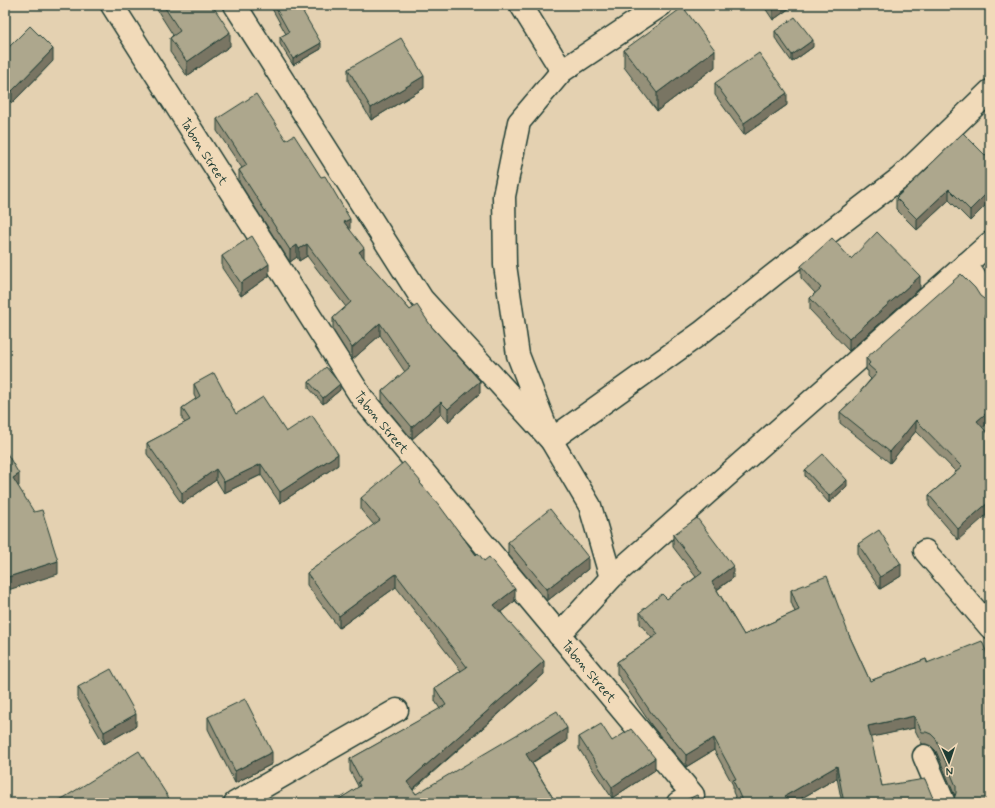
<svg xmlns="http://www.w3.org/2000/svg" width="995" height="808" viewBox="0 0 995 808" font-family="Mynerve,sans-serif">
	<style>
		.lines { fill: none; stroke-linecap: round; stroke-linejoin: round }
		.minor-casing { stroke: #1f3d34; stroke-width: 25 }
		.tertiary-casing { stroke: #1f3d34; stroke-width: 25 }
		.minor { stroke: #f1dab9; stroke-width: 22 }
		.tertiary { stroke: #f1dab9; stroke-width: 22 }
		.wall { fill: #959079; stroke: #1f3d34 }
		.shaded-wall { fill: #797563; stroke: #1f3d34 }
		.building { fill: #ada78d; stroke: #1f3d34 }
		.labels { text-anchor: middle; stroke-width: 3; stroke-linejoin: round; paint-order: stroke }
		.street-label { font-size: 13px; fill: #1f3d34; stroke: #f1dab9 }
	</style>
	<rect width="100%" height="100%" fill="#e4d1b1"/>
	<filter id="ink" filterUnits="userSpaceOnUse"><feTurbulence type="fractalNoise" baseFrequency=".025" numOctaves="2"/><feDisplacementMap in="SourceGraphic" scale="8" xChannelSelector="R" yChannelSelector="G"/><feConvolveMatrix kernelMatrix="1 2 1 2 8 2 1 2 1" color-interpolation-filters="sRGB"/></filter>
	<g filter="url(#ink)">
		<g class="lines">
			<g class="minor-casing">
				<g id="minor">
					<polyline points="235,5 422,299 551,440 590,506 611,578"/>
					<polyline points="521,5 562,71"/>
					<polyline points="661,5 562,71 519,122 504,196 505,265 518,355 551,440 701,333 776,273 900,178 990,91"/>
					<polyline points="966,264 990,300"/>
					<polyline points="925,551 990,627"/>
					<polyline points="924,756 944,803"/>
					<polyline points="235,803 397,710"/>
				</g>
			</g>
			<g class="tertiary-casing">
				<g id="tertiary">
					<path id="s1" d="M112 5 362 398 693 795 678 803"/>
					<polyline points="559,635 611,578 990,243"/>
				</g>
			</g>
			<use href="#minor" class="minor"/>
			<use href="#tertiary" class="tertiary"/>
		</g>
		<g class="wall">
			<polygon points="154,5 212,5 230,46 187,76 170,52 170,38 173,35"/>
			<polygon points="270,5 299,5 321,49 293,65 280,44 280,37 286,34"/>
			<polygon points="763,5 794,5 773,20"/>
			<polygon points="775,31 813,47 792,62 775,38"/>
			<polygon points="624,50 715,67 657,111 624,67"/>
			<polygon points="5,51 53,61 12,103 5,97"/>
			<polygon points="348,69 424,88 371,120 348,81"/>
			<polygon points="715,83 787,105 744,135 715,95"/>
			<polygon points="217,119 286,140 350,231 364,258 410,310 431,326 480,393 448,422 441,414 412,439 382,403 382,391 405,372 380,335 352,360 333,330 333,318 346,307 307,256 299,261 297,257 290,262 239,182 239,170 242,168 217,131"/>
			<polygon points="990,160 990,201 970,221 949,200 917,230 896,209 896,198 928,168 928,167"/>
			<polygon points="222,256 269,276 241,296 222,268"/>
			<polygon points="851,259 920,288 849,351 810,310 810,298 815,293 801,278 801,266"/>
			<polygon points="866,358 983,428 958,540 929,506 929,495 956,472 916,431 890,463 840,423 840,412 852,401 871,379 868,376 868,371 866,370"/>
			<polygon points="309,382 340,390 323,404 309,388"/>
			<polygon points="194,384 236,414 286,432 338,465 280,503 261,475 224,493 216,480 182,504 147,454 147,443 185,423 182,419 182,408 196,399 194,395"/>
			<polygon points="805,470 847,486 829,503 805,476"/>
			<polygon points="421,484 476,555 515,601 501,612 544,674 413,790 416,794 567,741 532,763 556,803 333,803 358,788 358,786 350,771 350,759 440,709 435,701 435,688 461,671 396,587 339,628 307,585 307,573 374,525 361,510 361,498"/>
			<polygon points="673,535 733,578 717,590 744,635 795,612 791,602 791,590 849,635 870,681 926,659 990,803 949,803 954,799 955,796 936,751 931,746 926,744 922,744 914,728 870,737 882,786 932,796 937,801 941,803 842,803 837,778 793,803 738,803 733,792 733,785 714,750 686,767 652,726 617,674 617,662 652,638 640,624 640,612 667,599 696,577 673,547"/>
			<polygon points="508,542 588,569 547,601 508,554"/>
			<polygon points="858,544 901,576 880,589 858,556"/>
			<polygon points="78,687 136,726 104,744 78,699"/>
			<polygon points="208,717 272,764 235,783 208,729"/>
			<polygon points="579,737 612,741 655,770 612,798 579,749"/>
		</g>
		<g class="shaded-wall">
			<polygon points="777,5 794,5 773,20 773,8"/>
			<polygon points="230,32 230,46 187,76 187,62"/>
			<polygon points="813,40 813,47 792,62 792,55"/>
			<polygon points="321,43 321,49 293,65 293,59"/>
			<polygon points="53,49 53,61 12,103 12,91"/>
			<polygon points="715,50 715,67 657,111 657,93"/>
			<polygon points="424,76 424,88 371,120 371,108"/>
			<polygon points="787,93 787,105 744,135 744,123"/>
			<polygon points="949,189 949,200 917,230 917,219"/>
			<polygon points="990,190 990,201 970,221 970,210"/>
			<polygon points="350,219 350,231 344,222"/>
			<polygon points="307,244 307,256 299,261 299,249"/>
			<polygon points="297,245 297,257 290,262 290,250"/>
			<polygon points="364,248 364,260 359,252"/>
			<polygon points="269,264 269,276 241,296 241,283"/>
			<polygon points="920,276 920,288 849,351 849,339"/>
			<polygon points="990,312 990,323 984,316"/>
			<polygon points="380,323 380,335 352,360 352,348"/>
			<polygon points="480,381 480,393 448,422 448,409"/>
			<polygon points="340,384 340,390 323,404 323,398"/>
			<polygon points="441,402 441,414 412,439 412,427"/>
			<polygon points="990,410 990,421 977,433 977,421"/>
			<polygon points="916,420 916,431 890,463 890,452"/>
			<polygon points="338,454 338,465 280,503 280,492"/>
			<polygon points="261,464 261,475 224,493 224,482"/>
			<polygon points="216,469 216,480 182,504 182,493"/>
			<polygon points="19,474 19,486 13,490 13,478"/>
			<polygon points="847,480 847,486 829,503 829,496"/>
			<polygon points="990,501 990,512 958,540 958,529"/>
			<polygon points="588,557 588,569 547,601 547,589"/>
			<polygon points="58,561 58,574 5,591 5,578"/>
			<polygon points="901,564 901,576 880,589 880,577"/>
			<polygon points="733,566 733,578 712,593 712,582"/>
			<polygon points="396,574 396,587 339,628 339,616"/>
			<polygon points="515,589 515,601 494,617 494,605"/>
			<polygon points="544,661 544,674 407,794 407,782"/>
			<polygon points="136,714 136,726 104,744 104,732"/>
			<polygon points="914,716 914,728 868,738 868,726"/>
			<polygon points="567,728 567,741 526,766 526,754"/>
			<polygon points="714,738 714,750 686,767 686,755"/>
			<polygon points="272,752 272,764 235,783 235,771"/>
			<polygon points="655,758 655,770 612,798 612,787"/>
			<polygon points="837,766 837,778 793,803 785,803 785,796"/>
		</g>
		<g class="building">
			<polygon points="163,5 212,5 230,32 187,62 170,38 180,31"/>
			<polygon points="274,5 299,5 321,43 293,59 280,37 289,32"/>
			<polygon points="771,5 777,5 773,8"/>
			<polygon points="683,7 715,50 657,93 624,50"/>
			<polygon points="795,17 813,40 792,55 775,31"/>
			<polygon points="30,26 53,49 12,91 5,84 5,51"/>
			<polygon points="401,38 424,76 371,108 348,69"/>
			<polygon points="759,53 787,93 744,123 715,83"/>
			<polygon points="256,94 286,140 294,135 321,177 325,176 350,219 344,222 364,248 359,252 410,310 417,305 431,326 480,381 448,409 441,402 412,427 382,391 410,367 380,323 352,348 333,318 351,302 307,244 299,249 297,245 290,250 239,170 247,165 217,119"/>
			<polygon points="963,133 990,160 990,190 970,210 949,189 917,219 896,198 929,167 928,167"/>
			<polygon points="877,232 920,276 849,339 810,298 821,288 801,266 832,238 851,259"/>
			<polygon points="252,236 269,264 241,283 222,256"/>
			<polygon points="961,274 975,288 980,296 987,301 990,304 990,312 984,316 990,323 990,410 977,421 990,436 990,501 958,529 929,495 962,467 916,420 890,452 840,412 852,401 877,373 868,365 870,363 866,358"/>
			<polygon points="326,367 340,384 323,398 309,382"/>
			<polygon points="214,373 236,414 263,397 286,432 312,415 338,454 280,492 261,464 224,482 216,469 182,493 147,443 190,420 182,408 200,396 194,384"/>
			<polygon points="5,450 19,474 13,478 34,512 42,510 58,561 5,578"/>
			<polygon points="823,454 847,480 829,496 805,470"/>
			<polygon points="404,462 421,482 420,483 439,505 476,555 478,553 484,561 489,557 515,589 494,605 544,661 407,782 416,794 557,711 567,728 526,754 556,803 333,803 360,786 358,782 361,780 350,759 446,705 435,688 467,667 396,574 339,616 307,573 380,520 361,498"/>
			<polygon points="550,509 588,557 547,589 508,542"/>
			<polygon points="697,518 733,566 712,582 744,635 799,610 791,590 827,576 849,635 870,681 926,659 927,663 982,641 990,661 990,803 947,803 949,803 954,799 956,793 956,786 936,739 931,734 926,732 922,732 914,716 868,726 882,786 925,779 932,796 937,801 941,803 844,803 837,766 785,796 790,803 743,803 733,780 736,779 714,738 686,755 652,714 617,662 658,634 640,612 662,594 667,599 702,573 673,535"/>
			<polygon points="879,530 901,564 880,577 858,544"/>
			<polygon points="111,669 136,714 104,732 78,687"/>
			<polygon points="245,699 272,752 235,771 208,717"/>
			<polygon points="601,724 612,741 631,729 655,758 612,787 579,737"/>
			<polygon points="139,751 172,803 54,803 65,797"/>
			<polygon points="697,795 702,803 679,803"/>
		</g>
	</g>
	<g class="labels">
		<g class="street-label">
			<text dy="5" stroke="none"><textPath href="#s1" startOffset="173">Tabon Street</textPath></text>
			<text dy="5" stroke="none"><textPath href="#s1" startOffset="497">Tabon Street</textPath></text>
			<text dy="5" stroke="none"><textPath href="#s1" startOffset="821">Tabon Street</textPath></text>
		</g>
	</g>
	<rect width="995" height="808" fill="none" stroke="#f1dab9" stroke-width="20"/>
	<rect x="10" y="10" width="975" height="788" fill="none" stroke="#1f3d34" stroke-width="1.5" filter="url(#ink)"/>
	<g transform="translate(949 762) rotate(177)" stroke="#f1dab9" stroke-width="3" paint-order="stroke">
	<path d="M0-3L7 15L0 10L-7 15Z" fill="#1f3d34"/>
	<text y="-6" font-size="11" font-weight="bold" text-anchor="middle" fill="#1f3d34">N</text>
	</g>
</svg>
